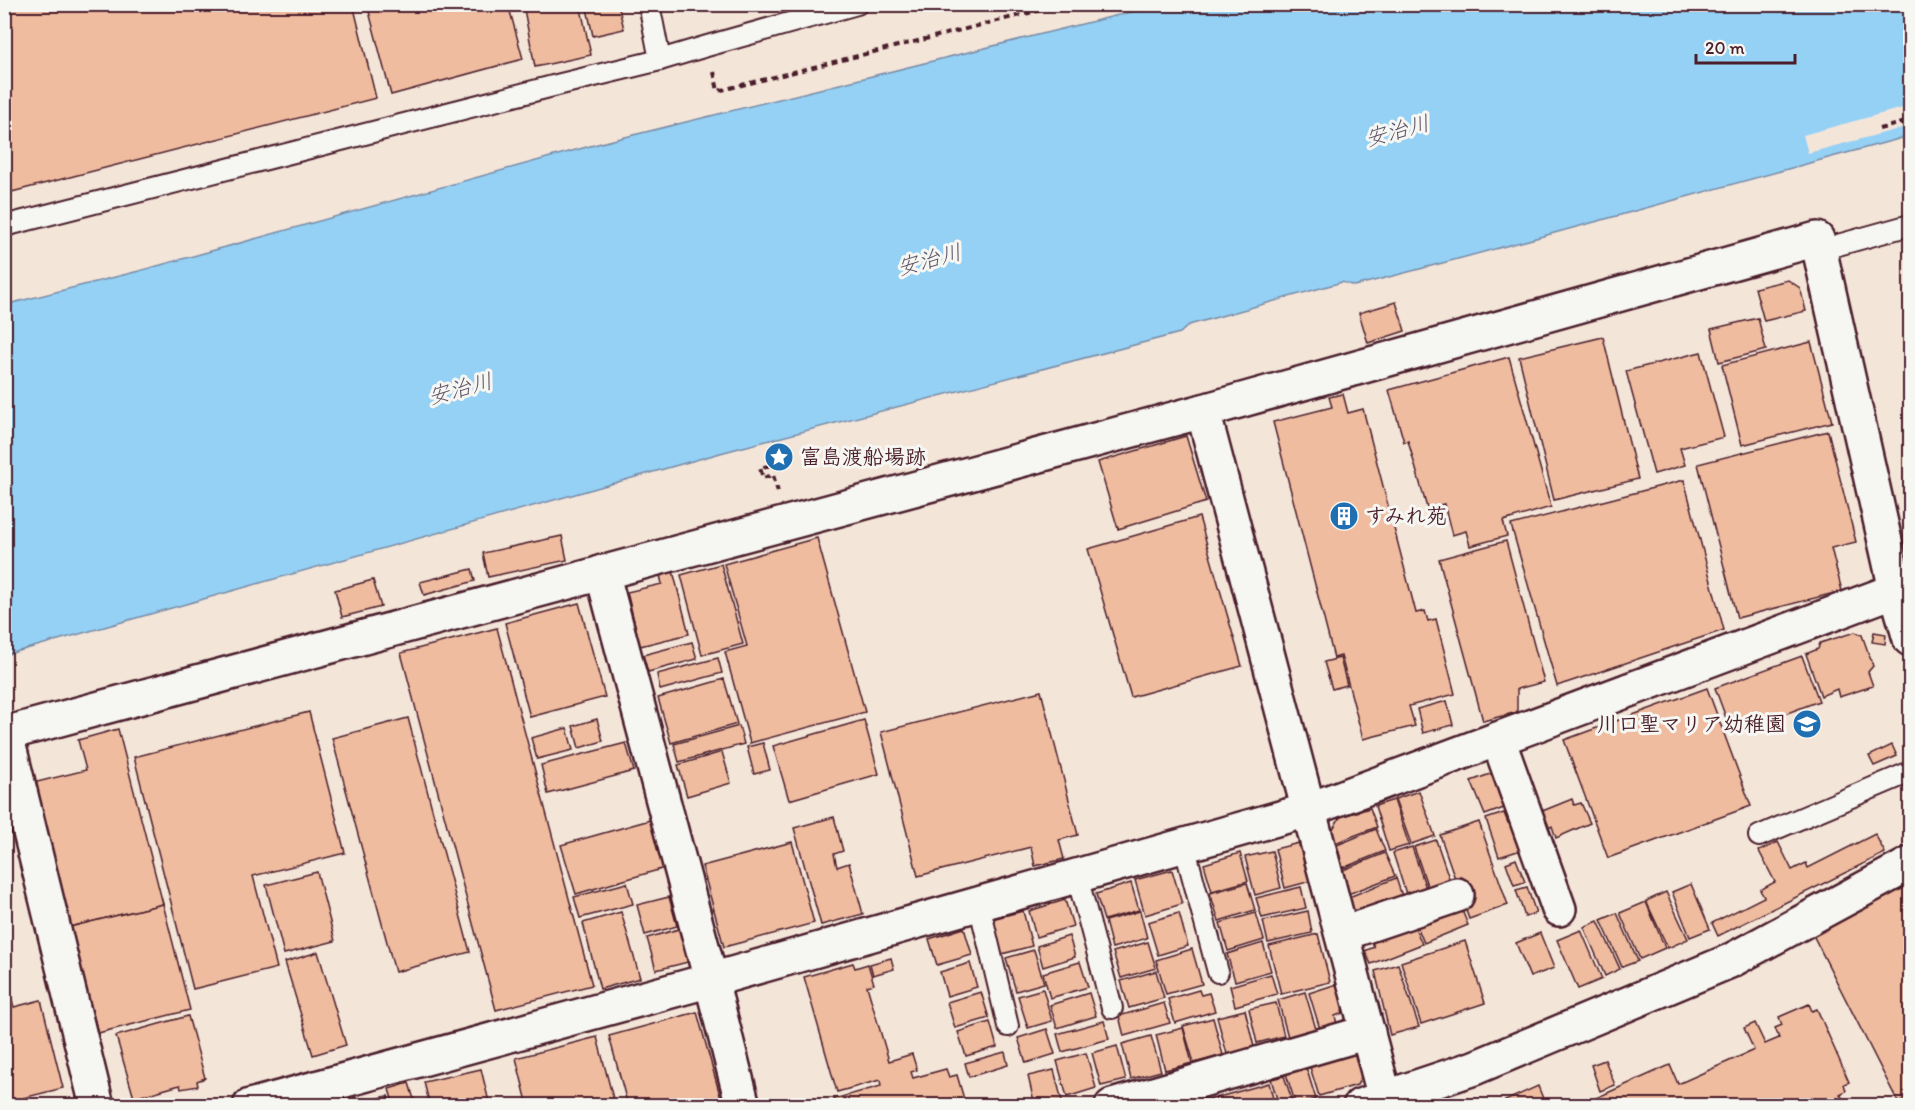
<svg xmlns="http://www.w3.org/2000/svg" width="1915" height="1110" viewBox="0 0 1915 1110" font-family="Itim,'Klee One',sans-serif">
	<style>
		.water { fill: #95d1f5; stroke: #778aa4; stroke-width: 1.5 }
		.pier { fill: #f4e5d9 }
		.building { fill: #efbca0; stroke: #4a1f2b; stroke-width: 1.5 }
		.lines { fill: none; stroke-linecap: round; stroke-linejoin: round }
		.lane-casing { stroke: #4a1f2b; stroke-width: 24 }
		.street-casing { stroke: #4a1f2b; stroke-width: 38 }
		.secondary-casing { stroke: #4a1f2b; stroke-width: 38 }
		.path { stroke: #4a1f2b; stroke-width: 4; stroke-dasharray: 6 4.5; stroke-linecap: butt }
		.lane { stroke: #f6f6f2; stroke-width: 20 }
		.street { stroke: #f6f6f2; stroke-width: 33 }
		.secondary { stroke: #f6f6f2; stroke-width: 33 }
		.labels { text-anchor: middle; stroke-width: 6; stroke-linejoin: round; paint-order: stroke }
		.poi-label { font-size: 21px; font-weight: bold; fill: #4a1f2b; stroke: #f6f6f2; text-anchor: start }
		.water-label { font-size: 22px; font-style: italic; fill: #605468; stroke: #f6f6f2 }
	</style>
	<rect width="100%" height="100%" fill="#f4e5d9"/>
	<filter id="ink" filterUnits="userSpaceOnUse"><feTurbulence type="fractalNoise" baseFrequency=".0167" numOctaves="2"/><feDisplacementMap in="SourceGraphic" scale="12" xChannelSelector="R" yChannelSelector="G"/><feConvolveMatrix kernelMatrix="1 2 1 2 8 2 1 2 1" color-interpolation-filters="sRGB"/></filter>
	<g filter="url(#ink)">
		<path class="water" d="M1159 5H1910V136C1725 185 1540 239 1354 286L1342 282 1189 325 1180 333 724 452 5 655 4 305 139 271 601 143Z"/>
		<polygon class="pier" points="1910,106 1910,126 1808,153 1803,135"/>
		<g class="building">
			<polygon points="4,4 353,4 376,98 4,194"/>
			<polygon points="367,4 508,4 523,59 391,95"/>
			<polygon points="523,4 580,4 591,55 535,67"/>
			<polygon points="586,4 618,4 624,29 593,36"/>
			<polygon points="1788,280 1800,288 1806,311 1764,321 1755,288"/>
			<polygon points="1396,302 1405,331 1368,343 1359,313"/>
			<polygon points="1758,318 1766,350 1719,362 1711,329"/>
			<polygon points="1603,337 1638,479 1554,500 1519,357"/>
			<polygon points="1811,342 1832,422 1742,445 1722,365"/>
			<polygon points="1701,352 1724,437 1680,448 1685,465 1654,474 1626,371"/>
			<polygon points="1509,357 1551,507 1503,521 1507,536 1470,546 1466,531 1452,535 1444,504 1427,508 1408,441 1404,442 1389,390"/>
			<polygon points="1343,394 1348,413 1363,409 1416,613 1425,611 1428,621 1436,619 1455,694 1409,706 1415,726 1363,739 1341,656 1334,658 1273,422 1332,407 1329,397"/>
			<polygon points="1828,431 1856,542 1831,548 1842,591 1737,618 1698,464"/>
			<polygon points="1186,436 1206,502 1118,529 1098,462"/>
			<polygon points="1684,480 1724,630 1557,686 1511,525"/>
			<polygon points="1199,517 1242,666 1131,697 1088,549"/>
			<polygon points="562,536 567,560 488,577 483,553"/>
			<polygon points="817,538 865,712 750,743 725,652 747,646 724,564"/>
			<polygon points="1506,541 1544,682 1517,689 1517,712 1483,721 1439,559"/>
			<polygon points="721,564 743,644 702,655 681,575"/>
			<polygon points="472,569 475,581 424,595 420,582"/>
			<polygon points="673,571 689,634 640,646 627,592 662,584 660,575"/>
			<polygon points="373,580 381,607 342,617 335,590"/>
			<polygon points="579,603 605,697 530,717 505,623"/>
			<polygon points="497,628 592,985 496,1010 401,653"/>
			<polygon points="1855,632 1862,635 1873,666 1868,672 1873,686 1839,697 1837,689 1821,696 1806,654 1818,649 1820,643"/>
			<polygon points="1874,632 1886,634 1885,644 1872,642"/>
			<polygon points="692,642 697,659 648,672 643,655"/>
			<polygon points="1802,656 1819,701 1732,734 1715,688"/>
			<polygon points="718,658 722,673 660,690 657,674"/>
			<polygon points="1340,658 1347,685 1332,689 1324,662"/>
			<polygon points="724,679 737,724 671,743 658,698"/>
			<polygon points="1707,688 1751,806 1608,858 1564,740"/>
			<polygon points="1041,691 1078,835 1059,840 1064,859 1035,866 1031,847 918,876 881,732"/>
			<polygon points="1447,701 1453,725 1423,733 1417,709"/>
			<polygon points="309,712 345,853 253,876 277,968 193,989 134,757"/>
			<polygon points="408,718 470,952 395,972 332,738"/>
			<polygon points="597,719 603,741 579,748 573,726"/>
			<polygon points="864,720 879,774 789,800 773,746"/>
			<polygon points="739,726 744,744 679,762 674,744"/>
			<polygon points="567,728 573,750 537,759 531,738"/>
			<polygon points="118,729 163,904 70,927 33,783 86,770 78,740"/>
			<polygon points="626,743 634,771 548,794 541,765"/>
			<polygon points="763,743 770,770 754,774 747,747"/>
			<polygon points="1892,745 1897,756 1874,766 1869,756"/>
			<polygon points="722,752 731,783 687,796 678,765"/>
			<polygon points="1493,773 1512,805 1485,815 1471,781"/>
			<polygon points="1419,791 1435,836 1411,844 1395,799"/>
			<polygon points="1572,799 1574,805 1581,803 1590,823 1556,838 1552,826 1547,829 1540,812"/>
			<polygon points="1394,800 1409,845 1389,851 1375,806"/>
			<polygon points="1370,808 1377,827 1335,843 1331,832 1340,817"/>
			<polygon points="1504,813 1508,823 1512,821 1527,848 1499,857 1486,819"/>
			<polygon points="834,817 843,851 834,854 837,867 849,863 863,914 821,925 794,828"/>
			<polygon points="650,820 665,868 576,894 561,845"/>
			<polygon points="1479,822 1508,905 1469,919 1440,835"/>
			<polygon points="1376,829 1385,851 1343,868 1337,845"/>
			<polygon points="1875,834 1885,853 1718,936 1712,923 1764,897 1760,890 1775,882 1759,851 1778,842 1792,870 1806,863 1808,868"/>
			<polygon points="1436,840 1450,881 1428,888 1414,847"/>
			<polygon points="792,842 814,923 724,947 702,866"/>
			<polygon points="1299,843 1300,849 1303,848 1311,881 1285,888 1275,849"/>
			<polygon points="1412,847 1427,891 1407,897 1393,853"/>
			<polygon points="1272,851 1281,888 1255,895 1245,857"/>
			<polygon points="1240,853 1248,881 1212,891 1204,864"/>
			<polygon points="1385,853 1395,876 1348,894 1343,870"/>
			<polygon points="1516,859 1525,882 1514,885 1506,863"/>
			<polygon points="1172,870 1182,904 1145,915 1135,880"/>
			<polygon points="317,872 335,941 284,954 266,885"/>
			<polygon points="1396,878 1404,902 1369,917 1352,911 1349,897"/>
			<polygon points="627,883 633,904 580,918 574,897"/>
			<polygon points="1131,883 1139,910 1104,920 1096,894"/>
			<polygon points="1247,883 1255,910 1219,921 1210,893"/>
			<polygon points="1691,884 1710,929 1690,937 1672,892"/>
			<polygon points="1910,884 1910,1094 1899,1104 1812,933"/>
			<polygon points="1301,887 1306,908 1262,918 1256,898"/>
			<polygon points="1527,887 1536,913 1525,917 1516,890"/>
			<polygon points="1666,892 1688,939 1668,948 1646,901"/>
			<polygon points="669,897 677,926 645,935 637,905"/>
			<polygon points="1065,900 1073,926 1036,937 1029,911"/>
			<polygon points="1646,902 1665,948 1640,959 1620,913"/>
			<polygon points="1459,903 1468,925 1424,943 1415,921"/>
			<polygon points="163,904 190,1010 98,1033 70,927"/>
			<polygon points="1023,911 1032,946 1002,954 992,919"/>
			<polygon points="1140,911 1147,938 1112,948 1105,921"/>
			<polygon points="1308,911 1312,933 1268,943 1263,921"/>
			<polygon points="621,912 640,978 600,989 583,923"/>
			<polygon points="1179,913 1188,946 1158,955 1148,922"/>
			<polygon points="1256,913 1264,940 1228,951 1220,923"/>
			<polygon points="1617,913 1638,961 1622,967 1601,920"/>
			<polygon points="1598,921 1620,969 1605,976 1584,927"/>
			<polygon points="1413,923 1422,944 1371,964 1365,951 1374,947 1371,939"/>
			<polygon points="964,928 972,955 937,965 929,939"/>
			<polygon points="679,929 688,962 656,970 647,938"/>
			<polygon points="1581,930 1602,979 1578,989 1557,940"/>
			<polygon points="1540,933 1554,968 1530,977 1516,943"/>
			<polygon points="1318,934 1330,982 1281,994 1269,946"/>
			<polygon points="1069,936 1075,957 1043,967 1037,946"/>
			<polygon points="1465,941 1485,1003 1421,1024 1401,962"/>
			<polygon points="1148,942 1156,968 1121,978 1113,952"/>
			<polygon points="1263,943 1271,971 1235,981 1227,954"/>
			<polygon points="1192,949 1202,984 1166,994 1156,960"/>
			<polygon points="1034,950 1044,983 1016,991 1006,958"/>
			<polygon points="318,952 346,1045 313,1055 285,962"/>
			<polygon points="891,958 894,969 873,975 870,964"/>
			<polygon points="1080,962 1088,987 1050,998 1043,973"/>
			<polygon points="853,963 855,968 868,964 874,984 867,986 889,1061 912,1054 917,1070 911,1072 913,1078 946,1069 949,1077 957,1075 966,1106 836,1106 834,1099 881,1086 880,1080 837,1092 804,977"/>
			<polygon points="970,963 977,987 947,996 940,972"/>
			<polygon points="1398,964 1419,1027 1390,1035 1375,971"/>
			<polygon points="4,971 14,1007 41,1000 63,1088 23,1098 25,1106 4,1106"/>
			<polygon points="1156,971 1164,998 1129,1008 1121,981"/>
			<polygon points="1271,974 1277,994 1235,1006 1230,986"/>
			<polygon points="1340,983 1348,1008 1342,1010 1343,1013 1335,1016 1337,1024 1320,1029 1309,993"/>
			<polygon points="1043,989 1052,1021 1028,1028 1018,996"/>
			<polygon points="1199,990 1201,995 1209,993 1215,1011 1175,1023 1168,999"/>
			<polygon points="981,992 989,1018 955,1028 947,1002"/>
			<polygon points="1305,992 1316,1029 1288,1037 1278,1000"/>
			<polygon points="1089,993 1096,1016 1057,1028 1050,1005"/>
			<polygon points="1164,1003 1170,1023 1124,1036 1119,1016"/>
			<polygon points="1276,1003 1284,1036 1257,1043 1249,1009"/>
			<polygon points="1809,1004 1812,1011 1817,1009 1849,1082 1844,1084 1846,1091 1840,1094 1843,1099 1828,1106 1578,1106 1670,1065 1678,1084 1754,1050 1744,1028 1755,1023 1765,1044 1779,1038 1775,1028 1782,1025 1779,1017"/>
			<polygon points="1245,1010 1254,1047 1227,1054 1217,1017"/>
			<polygon points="697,1012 723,1106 628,1106 609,1036"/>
			<polygon points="188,1016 205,1078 197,1081 198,1086 181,1089 180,1085 134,1098 116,1036"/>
			<polygon points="1213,1018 1223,1055 1194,1063 1183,1026"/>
			<polygon points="1104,1021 1109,1039 1062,1052 1057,1034"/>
			<polygon points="990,1022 997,1047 966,1056 958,1032"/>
			<polygon points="1183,1028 1192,1063 1165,1070 1156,1035"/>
			<polygon points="1047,1029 1055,1054 1026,1063 1018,1038"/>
			<polygon points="1151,1036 1161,1071 1131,1079 1122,1044"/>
			<polygon points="597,1037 615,1106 528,1106 516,1058"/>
			<polygon points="1117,1046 1126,1080 1101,1086 1092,1053"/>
			<polygon points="1005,1052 1008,1065 969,1077 965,1063"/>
			<polygon points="1086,1053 1096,1088 1067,1097 1057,1061"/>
			<polygon points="1356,1053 1362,1075 1357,1085 1319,1096 1310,1067"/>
			<polygon points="1605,1060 1615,1085 1600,1091 1591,1065"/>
			<polygon points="1306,1067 1316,1099 1296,1105 1286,1074"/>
			<polygon points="481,1069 490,1106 430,1106 424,1082"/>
			<polygon points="1054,1070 1063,1105 1035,1106 1028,1076"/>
			<polygon points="1284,1076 1294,1106 1279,1106 1271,1079"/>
			<polygon points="409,1083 416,1106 394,1106 389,1089"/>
			<polygon points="1269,1083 1275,1106 1210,1106 1208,1100"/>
			<polygon points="1538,1086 1546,1106 1494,1106"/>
			<polygon points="354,1094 358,1106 318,1106 318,1104"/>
			<polygon points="388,1096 390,1106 362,1106 361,1102"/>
		</g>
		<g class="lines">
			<g class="lane-casing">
				<g id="lane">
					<polyline points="649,4 660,60"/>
					<polyline points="4,226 561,84 660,60 707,46 857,4"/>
					<polyline points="1820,250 1910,225"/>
					<polyline points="1759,836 1910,772"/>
					<polyline points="1184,845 1218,972"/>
					<polyline points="1077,876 1112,1008"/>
					<polyline points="979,904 1008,1026"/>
				</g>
			</g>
			<g class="street-casing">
				<g id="street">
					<polyline points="1203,411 1385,1098"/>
					<polyline points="602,572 711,980 743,1106"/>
					<polyline points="4,734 1203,411 1817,239 1896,590 1910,639"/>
					<polyline points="6,734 97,1106"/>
					<polyline points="1498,739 1559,909"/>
					<polyline points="1342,934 1457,895"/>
					<polyline points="1112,1106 1368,1032"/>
					<polyline points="1360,1106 1474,1068 1730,961 1910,864"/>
				</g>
			</g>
			<g class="secondary-casing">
				<polyline id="secondary" points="250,1106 711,980 1308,810 1896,590"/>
			</g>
			<g class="path">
				<polyline points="714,72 718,91 1065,4"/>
				<polyline points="1879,129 1910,121"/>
				<polyline points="778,492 773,475 763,478 760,468 783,462"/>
			</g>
			<use href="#lane" class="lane"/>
			<use href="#street" class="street"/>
			<use href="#secondary" class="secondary"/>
		</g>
	</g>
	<defs>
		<g id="sight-disc" transform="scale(1.5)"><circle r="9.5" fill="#1f6fb2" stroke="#f6f6f2"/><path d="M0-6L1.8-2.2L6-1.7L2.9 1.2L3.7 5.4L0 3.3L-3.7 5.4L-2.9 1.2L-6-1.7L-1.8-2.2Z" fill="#fff"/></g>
		<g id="building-disc" transform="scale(1.5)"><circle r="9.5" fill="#1f6fb2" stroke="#f6f6f2"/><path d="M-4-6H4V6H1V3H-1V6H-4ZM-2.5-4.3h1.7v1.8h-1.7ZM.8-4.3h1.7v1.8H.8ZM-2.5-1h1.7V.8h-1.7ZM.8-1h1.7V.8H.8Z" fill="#fff"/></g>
		<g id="school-disc" transform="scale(1.5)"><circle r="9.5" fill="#1f6fb2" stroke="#f6f6f2"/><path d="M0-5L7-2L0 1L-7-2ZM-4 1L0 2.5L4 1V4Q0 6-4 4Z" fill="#fff"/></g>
	</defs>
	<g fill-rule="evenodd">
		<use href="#sight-disc" x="779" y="457"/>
		<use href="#building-disc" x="1344" y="516"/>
		<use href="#school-disc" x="1807" y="724"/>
	</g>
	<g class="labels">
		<g class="poi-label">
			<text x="800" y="464">富島渡船場跡</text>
			<text x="1365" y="523">すみれ苑</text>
			<text x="1786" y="731" text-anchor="end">川口聖マリア幼稚園</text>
		</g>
		<g class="water-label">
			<text transform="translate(1397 130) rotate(-15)" y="8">安治川</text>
			<text transform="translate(929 259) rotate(-15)" y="8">安治川</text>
			<text transform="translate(460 388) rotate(-15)" y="8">安治川</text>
		</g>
	</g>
	<rect width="1915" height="1110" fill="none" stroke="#f6f6f2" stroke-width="24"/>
	<rect x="12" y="12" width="1891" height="1086" fill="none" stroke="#4a1f2b" stroke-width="2" filter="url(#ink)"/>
	<path d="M1696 54v9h99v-9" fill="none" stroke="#4a1f2b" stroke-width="3"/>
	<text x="1705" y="54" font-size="18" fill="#4a1f2b" stroke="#f6f6f2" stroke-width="4.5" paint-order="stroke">20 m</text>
</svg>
